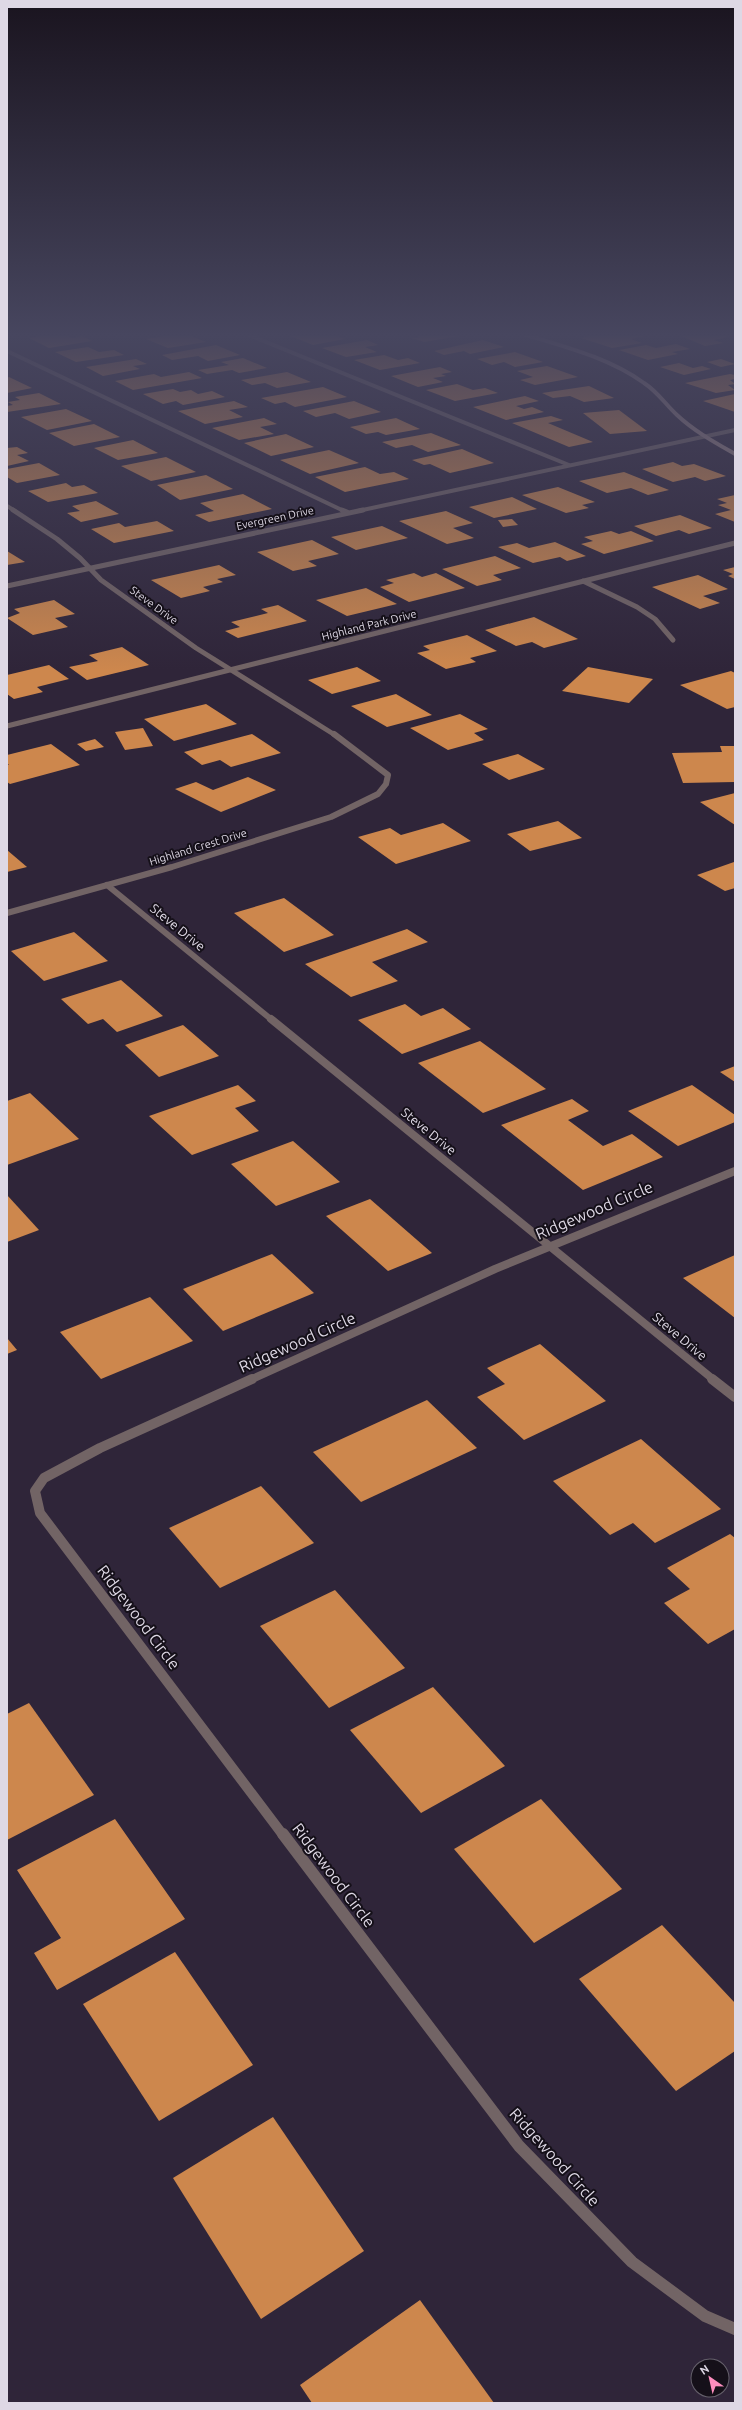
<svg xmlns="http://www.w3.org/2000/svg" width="742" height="2410" viewBox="0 0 742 2410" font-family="Ubuntu,sans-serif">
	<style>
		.building { fill: #cd874d }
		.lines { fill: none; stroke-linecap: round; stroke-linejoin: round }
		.street-far5 { stroke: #726465; stroke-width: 4 }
		.street-far4 { stroke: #726465; stroke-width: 5 }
		.street-far3 { stroke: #726465; stroke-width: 6 }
		.street-far2 { stroke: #726465; stroke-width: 8 }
		.street-far1 { stroke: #726465; stroke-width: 10 }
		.street { stroke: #726465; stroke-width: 12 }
		.secondary { stroke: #9b8586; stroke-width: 4 }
		.labels { text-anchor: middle; stroke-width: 4; stroke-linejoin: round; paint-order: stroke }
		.far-street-label { font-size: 11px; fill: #ded8e5; stroke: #151019 }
		.street-label { font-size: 13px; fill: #ded8e5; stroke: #151019 }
		.near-street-label { font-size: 16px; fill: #ded8e5; stroke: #151019 }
	</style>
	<rect width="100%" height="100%" fill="#2f2539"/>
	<g class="building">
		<polygon points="16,333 38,333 23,336"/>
		<polygon points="61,333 72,338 82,336 92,341 49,348 29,338"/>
		<polygon points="184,333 206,342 168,348 146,339"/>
		<polygon points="303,333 327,333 345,339 313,345 288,335"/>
		<polygon points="402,333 449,333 459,336 424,342 412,338 421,337"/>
		<polygon points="603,333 610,336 639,333 648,335 631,339 642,343 612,348 581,338"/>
		<polygon points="674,333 716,333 728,337 714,340 723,343 705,346"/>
		<polygon points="367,340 378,345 365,347 377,352 346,357 322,348"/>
		<polygon points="483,340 504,347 470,354 464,351 444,355 434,351"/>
		<polygon points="676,344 690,349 672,352 678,354 648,360 619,350 646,345 656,348"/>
		<polygon points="216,345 240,355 208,361 198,356 172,360 162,355"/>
		<polygon points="88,347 99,352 114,350 124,355 76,362 55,352"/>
		<polygon points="515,352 543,362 515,367 504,362 492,365 477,359"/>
		<polygon points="384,355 398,360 408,358 420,363 380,370 354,360"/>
		<polygon points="243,358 267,368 239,373 232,370 207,374 198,370 229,365 221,362"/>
		<polygon points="136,359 147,364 133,366 140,369 103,376 86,367"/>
		<polygon points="721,359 735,364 721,367 707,362"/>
		<polygon points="679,363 693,368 702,366 711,369 684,375 660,367"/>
		<polygon points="547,366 578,377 535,385 520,380 533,377 517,371"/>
		<polygon points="440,367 452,372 441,374 446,376 433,378 443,382 418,387 391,376"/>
		<polygon points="189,372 202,378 133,390 115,381 154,374 161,377"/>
		<polygon points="287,372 311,382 277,388 265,383 252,385 241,380"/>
		<polygon points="730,374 735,375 735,379 730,380 735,384 728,385 735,390 716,393 685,383"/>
		<polygon points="9,377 32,388 7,393 7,378"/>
		<polygon points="457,384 473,390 485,388 498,393 455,401 426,390"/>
		<polygon points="589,386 614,398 584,402 570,396 553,398 542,393"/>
		<polygon points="323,387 347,397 295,407 285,402 275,404 261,398"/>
		<polygon points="173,389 180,392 191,390 198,394 212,391 225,397 183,405 176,401 163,404 143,394"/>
		<polygon points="39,393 61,404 7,412 7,406 13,405 8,402 20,400 15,397"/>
		<polygon points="735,394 735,412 703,401"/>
		<polygon points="525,396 539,401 516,406 524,409 532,407 544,412 506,420 473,407"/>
		<polygon points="234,401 248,407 229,410 243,417 205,424 178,411"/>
		<polygon points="354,401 381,412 349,419 335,413 316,417 303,411"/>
		<polygon points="66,409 92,421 47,430 21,417"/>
		<polygon points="619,410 647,431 610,434 583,413"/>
		<polygon points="551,416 563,420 548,423 593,442 569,447 512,423"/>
		<polygon points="264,418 277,424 260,427 274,434 239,440 212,428"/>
		<polygon points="396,418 420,429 386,435 378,432 366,434 350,427"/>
		<polygon points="94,424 120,437 74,446 49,433"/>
		<polygon points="431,433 461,445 428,452 412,445 396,448 382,442"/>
		<polygon points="286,434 314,447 271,456 244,443"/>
		<polygon points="133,440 158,453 118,460 94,448"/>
		<polygon points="17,447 28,453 17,455 29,461 7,466 7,448"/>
		<polygon points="462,449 494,463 450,473 430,464 424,465 412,460"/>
		<polygon points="329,450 359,463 310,474 280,460"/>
		<polygon points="166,457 196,472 151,481 121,466"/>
		<polygon points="673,462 682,466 694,464 726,476 705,481 695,477 673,482 642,469"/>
		<polygon points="39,463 60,475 17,483 7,477 7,469"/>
		<polygon points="365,467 380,474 394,472 409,479 345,492 315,477"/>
		<polygon points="624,472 669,490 648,495 631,488 607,493 579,481"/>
		<polygon points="206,475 233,489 180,500 157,485"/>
		<polygon points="66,483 72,487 84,485 98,493 48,502 28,491"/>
		<polygon points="558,487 595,502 582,505 589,508 566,513 522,495"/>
		<polygon points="243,494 272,509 209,522 195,515 214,511 200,503"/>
		<polygon points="735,495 735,522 715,514 731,510 718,505 727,503 717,499"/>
		<polygon points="512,497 537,509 494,518 469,507"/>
		<polygon points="96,501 119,514 81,522 67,513 80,511 72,506"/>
		<polygon points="446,511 473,523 453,528 474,538 447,544 399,521"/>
		<polygon points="680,515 712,528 689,534 679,530 656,536 634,526"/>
		<polygon points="512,519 518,525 503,527 498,520"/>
		<polygon points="157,521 174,531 114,543 91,529 119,523 125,527"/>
		<polygon points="382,526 408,538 356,550 331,537"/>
		<polygon points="611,531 619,534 631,531 654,541 604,554 581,544 593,541 584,537"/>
		<polygon points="312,540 339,554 308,561 317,566 293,571 257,552"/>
		<polygon points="555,542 586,556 567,561 560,557 533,563 498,547 517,543 529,548"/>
		<polygon points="7,551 25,562 7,565"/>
		<polygon points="495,556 521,568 493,575 502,580 477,586 442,569"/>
		<polygon points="219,565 236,575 217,579 223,582 203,587 210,591 181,598 151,580"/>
		<polygon points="735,567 735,579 728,576 733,574 723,570"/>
		<polygon points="414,573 422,577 436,573 465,588 409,602 380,587 394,583 386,580"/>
		<polygon points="698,575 728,589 703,596 720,603 700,609 652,587"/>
		<polygon points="366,588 397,604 347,616 316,600"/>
		<polygon points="54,600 75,614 55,618 68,627 33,635 7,618 20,613 14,609"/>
		<polygon points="278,605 307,621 238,638 225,631 240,627 231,622 268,613 261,609"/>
		<polygon points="534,617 578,639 544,648 532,642 516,646 485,630"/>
		<polygon points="467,635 497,651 470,658 476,662 446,669 417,653 430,650 423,646"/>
		<polygon points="122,647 149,665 87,680 69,667 98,661 89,655"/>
		<polygon points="49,665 69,679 37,687 43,692 14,699 7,694 7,675"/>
		<polygon points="357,667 381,681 332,694 308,680"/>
		<polygon points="588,667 653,679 629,703 562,691"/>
		<polygon points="731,671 735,673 735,707 727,709 680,685"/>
		<polygon points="396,694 432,715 387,727 351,706"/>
		<polygon points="206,704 237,724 174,741 144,719"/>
		<polygon points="460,714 488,729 474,733 484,740 448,750 410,728"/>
		<polygon points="143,728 153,746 125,750 115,732"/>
		<polygon points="252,734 281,753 231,767 220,760 202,765 184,752"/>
		<polygon points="95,739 104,747 86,751 77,744"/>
		<polygon points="51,744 80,765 10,784 7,782 7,765 9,765 7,763 7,755"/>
		<polygon points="720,746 735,746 735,782 683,783 672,753 722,752"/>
		<polygon points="518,754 545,769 509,780 482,764"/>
		<polygon points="248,777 276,790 221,812 175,789 196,782 213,790"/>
		<polygon points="735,793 735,825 700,802"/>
		<polygon points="558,821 582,838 530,851 507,834"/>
		<polygon points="443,823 471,841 396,864 358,837 390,828 401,835"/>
		<polygon points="7,850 27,867 7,872"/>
		<polygon points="734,862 735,888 725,891 697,875"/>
		<polygon points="284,898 334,935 284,952 234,913"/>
		<polygon points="407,929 428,942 372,962 398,981 351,997 305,964"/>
		<polygon points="74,932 108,961 44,981 11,951"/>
		<polygon points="121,980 163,1016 117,1032 103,1019 88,1024 61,999"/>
		<polygon points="405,1004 421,1016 443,1008 471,1029 402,1054 358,1020"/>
		<polygon points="183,1025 219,1056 159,1077 125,1045"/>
		<polygon points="480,1041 546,1089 483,1113 418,1063"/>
		<polygon points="735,1066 735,1082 720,1072"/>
		<polygon points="238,1085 256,1101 235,1108 259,1131 192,1155 149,1116"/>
		<polygon points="692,1085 735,1115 735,1122 678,1146 628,1111"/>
		<polygon points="30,1093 79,1139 7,1165 7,1101"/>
		<polygon points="572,1099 589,1111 568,1120 603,1146 632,1134 663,1157 583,1190 501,1125"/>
		<polygon points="293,1141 340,1182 276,1206 231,1164"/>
		<polygon points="7,1195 39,1230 7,1242"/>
		<polygon points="370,1199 432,1253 388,1271 326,1216"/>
		<polygon points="272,1254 314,1293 223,1331 183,1289"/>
		<polygon points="735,1255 735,1318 683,1278"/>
		<polygon points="150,1297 193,1341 101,1379 60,1332"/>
		<polygon points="7,1338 17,1350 7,1354"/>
		<polygon points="540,1344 606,1401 524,1440 477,1397 505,1384 487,1368"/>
		<polygon points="427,1400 477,1448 361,1502 313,1452"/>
		<polygon points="641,1439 721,1509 655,1543 633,1523 610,1535 553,1481"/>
		<polygon points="261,1486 314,1543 220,1588 169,1528"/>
		<polygon points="730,1534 735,1538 735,1629 708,1644 664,1603 690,1589 667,1568"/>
		<polygon points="335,1590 405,1668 329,1708 260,1626"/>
		<polygon points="433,1687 505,1766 421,1813 350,1730"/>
		<polygon points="29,1703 94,1795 7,1840 7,1714"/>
		<polygon points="541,1799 622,1889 534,1943 454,1849"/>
		<polygon points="115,1819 185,1919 57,1990 34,1953 61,1938 17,1870"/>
		<polygon points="662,1925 735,2003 735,2051 676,2091 579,1979"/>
		<polygon points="175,1952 253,2065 159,2121 83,2004"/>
		<polygon points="273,2117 364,2251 261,2319 173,2178"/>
		<polygon points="420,2300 494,2403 312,2403 300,2385"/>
	</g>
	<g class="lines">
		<g class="street-far5">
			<polyline points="244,333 569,465"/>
			<polyline points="7,351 344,511"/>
			<polyline points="7,506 15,511"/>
			<polyline points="358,511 735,430"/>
		</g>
		<g class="street-far4">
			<polyline points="13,510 57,539 80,558 101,580 196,648 335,735"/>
			<polyline points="342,510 347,512"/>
			<polyline points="583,581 637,607 655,619 673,640"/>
			<polyline points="7,586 363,510"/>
			<polyline points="7,726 735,543"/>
		</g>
		<g class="street-far3">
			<polyline points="107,885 272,1020"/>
			<polyline points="7,913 172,867 331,817 378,794 386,784 388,775 334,734"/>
		</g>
		<g class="street-far2">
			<polyline points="271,1019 714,1380"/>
			<polyline points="250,1380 495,1269 735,1171"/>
		</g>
		<g class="street-far1">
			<polyline points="252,1379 100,1448 44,1478 35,1491 40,1513 283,1835"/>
			<polyline points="712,1379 735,1397"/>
		</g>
		<polyline class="street" points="283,1834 519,2146 632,2262 705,2316 735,2329"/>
		<path class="secondary" d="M520 333C562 346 608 357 644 383 658 392 665 404 677 415 694 431 714 442 735 454"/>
	</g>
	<linearGradient id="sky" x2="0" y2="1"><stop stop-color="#1a141f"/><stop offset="0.5" stop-color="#47465f"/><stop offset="1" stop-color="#47465f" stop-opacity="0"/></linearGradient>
	<rect width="742" height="670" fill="url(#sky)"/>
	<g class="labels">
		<g class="far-street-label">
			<text transform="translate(275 518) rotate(-12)" y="4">Evergreen Drive</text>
			<text transform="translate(154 605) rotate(36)" y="4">Steve Drive</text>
			<text transform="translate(369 625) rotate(-14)" y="4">Highland Park Drive</text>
			<text transform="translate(198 847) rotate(-17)" y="4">Highland Crest Drive</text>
		</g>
		<g class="street-label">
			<text transform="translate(178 927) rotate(39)" y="5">Steve Drive</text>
			<text transform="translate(429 1131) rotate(39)" y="5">Steve Drive</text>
			<text transform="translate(680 1336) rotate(40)" y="5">Steve Drive</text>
		</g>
		<g class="near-street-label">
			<text transform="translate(594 1210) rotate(-23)" y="6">Ridgewood Circle</text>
			<text transform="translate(297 1342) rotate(-24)" y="6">Ridgewood Circle</text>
			<text transform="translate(139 1617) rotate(53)" y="6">Ridgewood Circle</text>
			<text transform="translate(334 1875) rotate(53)" y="6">Ridgewood Circle</text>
			<text transform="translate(555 2157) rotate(48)" y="6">Ridgewood Circle</text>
		</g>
	</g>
	<rect width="742" height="2410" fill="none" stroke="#ded8e5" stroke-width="16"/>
	<g transform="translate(710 2378) rotate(326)"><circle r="19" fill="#151019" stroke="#65606b"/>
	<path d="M0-3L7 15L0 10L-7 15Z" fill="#fd8ebe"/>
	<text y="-6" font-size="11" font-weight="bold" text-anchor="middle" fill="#ded8e5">N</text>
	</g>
</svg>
